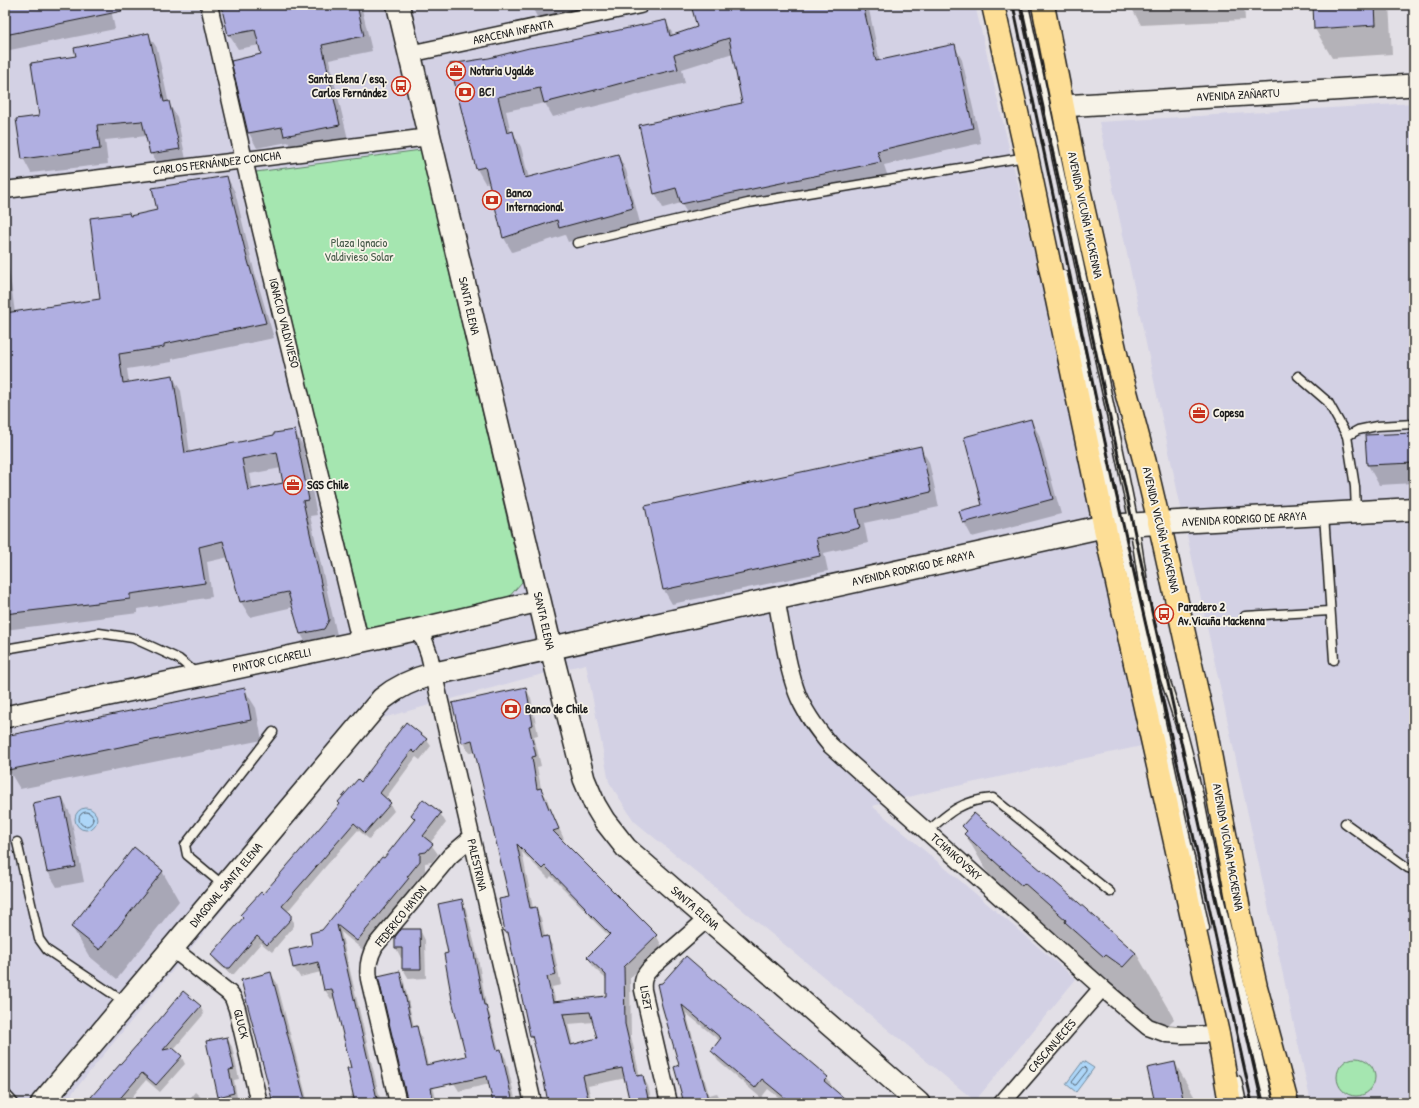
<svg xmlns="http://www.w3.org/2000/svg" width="1419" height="1108" viewBox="0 0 1419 1108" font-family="'Patrick Hand',sans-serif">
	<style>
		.built { fill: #d3d1e4 }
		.green { fill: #a5e6b0; stroke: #608166 }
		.water { fill: #add6f8; stroke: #738ca0 }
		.shadow { fill: #0003; fill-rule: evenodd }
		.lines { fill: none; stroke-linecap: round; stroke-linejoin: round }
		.shore { stroke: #566674; stroke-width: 1 }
		.building { fill: #b0afe1; stroke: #1c1c1c; fill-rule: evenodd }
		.service-casing { stroke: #1c1c1c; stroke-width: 11 }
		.minor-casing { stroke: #1c1c1c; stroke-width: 19 }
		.tertiary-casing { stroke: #1c1c1c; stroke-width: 24 }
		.secondary-casing { stroke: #1c1c1c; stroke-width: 25 }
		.primary-casing { stroke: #1c1c1c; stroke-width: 25 }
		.service { stroke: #f7f3e8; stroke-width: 8 }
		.minor { stroke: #f7f3e8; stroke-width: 16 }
		.tertiary { stroke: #f7f3e8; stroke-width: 21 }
		.secondary { stroke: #f7f3e8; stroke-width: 22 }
		.primary { stroke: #fdde96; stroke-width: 22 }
		.rail { stroke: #1c1c1c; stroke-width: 3 }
		.labels { text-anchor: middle; stroke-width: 3.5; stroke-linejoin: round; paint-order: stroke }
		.street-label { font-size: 12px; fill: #1c1c1c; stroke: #f7f3e8 }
		.poi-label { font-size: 12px; font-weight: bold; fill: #1c1c1c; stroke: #f7f3e8; text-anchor: start }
		.park-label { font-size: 12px; fill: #455948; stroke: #f7f3e8 }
	</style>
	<rect width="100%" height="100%" fill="#e2dfe6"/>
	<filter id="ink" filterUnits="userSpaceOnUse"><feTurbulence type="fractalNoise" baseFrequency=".025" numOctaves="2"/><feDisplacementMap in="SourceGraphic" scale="8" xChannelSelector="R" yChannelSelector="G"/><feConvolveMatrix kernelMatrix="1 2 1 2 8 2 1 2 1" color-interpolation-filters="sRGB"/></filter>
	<g filter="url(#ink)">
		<g class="built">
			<polygon points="5,5 975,5 1101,532 1146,745 929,792 872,806 1076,979 975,1101 634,821 609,782 586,664 531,677 379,719 64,1103 5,1103"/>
			<polygon points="1414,103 1414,1103 1311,1103 1178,494 1099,122"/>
		</g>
		<g class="green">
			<polygon points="421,150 522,582 508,598 367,630 320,439 256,172"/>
			<circle cx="1356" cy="1077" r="19"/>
		</g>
		<g class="water">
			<circle cx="86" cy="819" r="11"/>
			<polygon points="1083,1061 1094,1068 1076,1092 1066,1084"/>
		</g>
		<g class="shadow">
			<polygon points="5,5 110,5 115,29 5,51"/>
			<polygon points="219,5 361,5 372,51 329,60 348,139 294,151 288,142 257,148 249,133 232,61 263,55 260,45 238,49 229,35 224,13"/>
			<polygon points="531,5 624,5 540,23"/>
			<polygon points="693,5 868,5 880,62 954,45 962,60 981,143 884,165 888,177 690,218 681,203 663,208 655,193 744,104 733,53 682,69 685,83 644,93 616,101 553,117 545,103 506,111 511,133 513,132 521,147 529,179 618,155 626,170 640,223 568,242 565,235 512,252 504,238 490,182 485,183 477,169 451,65 489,59 665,21 674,36 699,28"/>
			<polygon points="1130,5 1244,5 1245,20 1141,25"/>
			<polygon points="1314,5 1389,5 1392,54 1332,58 1315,29"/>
			<polygon points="148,34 157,48 169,104 177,117 187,164 159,168 151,153 147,136 105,140 108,164 31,173 23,158 41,117"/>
			<path d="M227 177 235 192 254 270 274 338 172 359V362L127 369 129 383 172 376 181 391 190 453 294 431 303 446 317 515 310 516 337 635 333 644 309 649 301 634 293 607 250 617 241 602 229 557 207 562 212 597 138 609V613L5 630V250L7 254 15 313 101 300 130 217 158 211ZM281 468 284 484 253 490 250 474Z"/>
			<polygon points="1031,420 1039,435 1061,514 972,537 964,522 984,506"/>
			<polygon points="1414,434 1414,483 1379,485 1368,465 1366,436"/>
			<polygon points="920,447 929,462 939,507 864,523 868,543 824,553 828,571 672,604 664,590"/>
			<path d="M525 688 531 698 538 735 534 736 541 766 537 767 541 788 547 799 552 813 564 839 561 841 656 935 662 946 630 978 631 1036 640 1077 642 1076 648 1086 652 1103H631L626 1078 588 1086 592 1103H549L535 1042 531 1036 510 939 506 932 500 900 510 898 476 751 469 753 463 743ZM522 852 549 879 551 876 588 913 592 919 609 936 588 957 594 968 607 980V997L556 1003 552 987 561 985 553 947 547 937H545L541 918 535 908H533ZM594 1022 598 1039 573 1045 568 1024Z"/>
			<polygon points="244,689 256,708 262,740 20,789 8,769 5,753 5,737"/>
			<polygon points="426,739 431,746 420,760 416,757 385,799 390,804 394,811 369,839 358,830 326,866 287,912 294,922 294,926 272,952 261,943 234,974 230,974 216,962 212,955 341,805 339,802 361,783"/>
			<polygon points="62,798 70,813 84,882 57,887 48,872 35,804"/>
			<path d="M440 813 446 823 430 843 438 854 432 862 425 863V871L412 886 414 888 363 950 341 932 381 1103H353L351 1095 354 1094 352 1068 336 998 331 999 325 990 321 972 300 977 294 968 290 951 314 946 322 931 384 860 415 821 412 815ZM337 988 327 991V989Z"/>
			<polygon points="963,827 1136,953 1174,1019 1161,1032 1004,900 965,834 967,832"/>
			<polygon points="162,871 179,901 117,979 89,956 72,927"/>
			<polygon points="461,900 466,909 478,958 487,1010 490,1015 499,1050 501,1050 506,1059 516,1103 494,1103 490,1084 459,1091 454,1083 467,1057 450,954"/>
			<polygon points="420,930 425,940 426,978 409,979 403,969 403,958 401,958 396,948"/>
			<polygon points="399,972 404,982 414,1027 416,1027 421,1036 437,1103 408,1103"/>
			<polygon points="271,974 277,983 308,1103 274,1103"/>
			<polygon points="658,985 827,1078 833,1088 832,1089 845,1103 786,1103 768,1089 761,1098 718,1061 712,1051 720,1041 686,1013 709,1095 717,1093 723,1103 685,1103 681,1066"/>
			<polygon points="200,1006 204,1014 173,1050 181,1056 185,1064 160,1092 146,1080 127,1103 88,1103 115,1070"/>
			<polygon points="227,1038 232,1047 239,1079 234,1080 238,1103 223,1103 219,1096"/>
			<polygon points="1175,1063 1198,1103 1156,1103"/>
			<polygon points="195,1092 207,1103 186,1103"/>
		</g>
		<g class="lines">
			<g class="shore">
				<circle cx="86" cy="819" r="7"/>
				<polygon points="1085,1067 1087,1069 1087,1071 1076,1085 1074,1085 1072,1082 1083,1068"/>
			</g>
		</g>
		<g class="building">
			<polygon points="5,5 121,5 122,11 5,35"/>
			<polygon points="221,5 357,5 364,36 322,45 340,125 284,136 282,127 248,133 231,61 261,54 255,30 228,35"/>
			<polygon points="691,5 863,5 876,61 955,44 973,128 877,151 881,162 681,204 676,188 654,194 639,125 742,103 729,38 674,55 678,69 636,79 607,87 544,103 540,88 498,97 507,133 513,131 525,178 618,154 633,208 559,228 557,220 503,238 485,167 476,169 450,64 489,58 529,48 554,44 666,20 670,36 697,27"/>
			<polygon points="1313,5 1375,5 1376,25 1314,29"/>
			<polygon points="149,33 164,102 169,101 180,149 150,154 142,121 97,125 100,149 22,159 16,119 39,116 31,63 76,56 74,48"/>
			<path d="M227 176 246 254 266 323 164 344V347L119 354 123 383 173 375 185 453 274 435V433L295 430 309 500 303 501 329 620 324 629 300 634 288 592 240 602 223 541 199 547 205 583 130 594V599L5 614V313L100 299 90 218 129 213 130 216 157 210 152 188ZM277 452 283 483 248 490 242 459Z"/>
			<polygon points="1031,419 1053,499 963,523 959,511 982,505 964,437"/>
			<polygon points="1414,433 1414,463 1367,465 1365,435"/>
			<polygon points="921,446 931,492 856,509 860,528 816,538 820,556 663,590 645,506"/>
			<path d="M526 687 533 725 529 726 536 756 532 757 537 789 541 788 549 809 550 808 559 829 553 831 657 935 624 967 625 1024 637 1076 643 1075 649 1103H630L622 1068 583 1076 589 1103H548L544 1081 532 1036H530L508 932H505L499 899 509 897 472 740 462 743 452 703ZM517 844 542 869 545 866 585 907 584 908 610 934 587 957 606 975V996L553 1002 547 977 556 975 548 936 542 937 536 907 530 908ZM590 1012 597 1038 571 1045 563 1014Z"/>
			<polygon points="245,688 251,720 8,770 5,757 5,736"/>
			<polygon points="406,722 427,739 415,753 412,750 380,793 391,803 365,833 354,823 323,859 282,906 291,914 291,919 267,945 257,936 230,968 225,968 211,955 243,918 240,915 261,892 263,894 340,804 338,802 358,779 361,782"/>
			<polygon points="62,797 76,867 47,872 33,803"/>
			<polygon points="423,799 441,813 423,836 433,844 426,852 420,853 420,861 407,877 409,878 357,941 337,925 378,1103 355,1103 347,1068 351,1068 332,989 324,990 318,962 293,968 289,950 312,945 310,933 322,930 382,857 384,858 415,819 411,815"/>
			<polygon points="974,813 1062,888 1136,953 1123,967 1106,955 1104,957 1065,922 1066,920 1024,883 1022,886 964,834 967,831 962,826"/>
			<polygon points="134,847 163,871 100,950 71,927"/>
			<polygon points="462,899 472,948 473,948 484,1005 486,1005 497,1050 501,1049 513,1103 493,1103 487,1076 431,1088 434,1103 408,1103 378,976 400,971 412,1027 417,1026 426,1065 466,1056 452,1000 444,954 448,953 438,904"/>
			<polygon points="401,929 420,929 421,969 402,969 402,948 395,948 395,937"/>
			<polygon points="686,956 716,982 828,1077 824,1081 850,1103 791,1103 762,1079 755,1088 711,1051 721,1038 682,1005 709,1103 684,1103 674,1067 679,1065 662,1006 657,984 662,983"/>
			<polygon points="271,972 290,1044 306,1103 273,1103 241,980"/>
			<polygon points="183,991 201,1006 163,1050 173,1048 182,1056 156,1085 142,1073 116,1103 99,1103 91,1097 160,1019"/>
			<polygon points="227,1037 234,1069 229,1070 234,1093 218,1097 206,1041"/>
			<polygon points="1175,1062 1184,1103 1155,1103 1147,1068"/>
		</g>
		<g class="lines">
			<g class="service-casing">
				<g id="service">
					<polyline points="1024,5 1123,470 1134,524 1147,609 1165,679 1183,734 1199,796 1218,893 1269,1103"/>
					<polyline points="577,243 748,203 1026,157"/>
					<polyline points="1063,275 1151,668 1160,718 1205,928"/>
					<polyline points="1298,376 1328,402 1347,436 1355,487 1356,512"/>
					<polyline points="1347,436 1358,430 1377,426 1414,424"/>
					<polyline points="1324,515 1334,660"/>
					<polyline points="1245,616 1330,611"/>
					<polyline points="5,649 99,633 133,638 179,659 197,674"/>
					<polyline points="1345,823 1408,868 1414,870"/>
					<path d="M927 832C949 812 963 800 993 798L1110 892"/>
					<polyline points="17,842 39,939 47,950 126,1003"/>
					<polyline points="223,885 187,855 185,845 273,732"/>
					<polyline points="1237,1080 1242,1103"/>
					<polyline points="5,1093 14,1103"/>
				</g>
			</g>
			<g class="minor-casing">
				<g id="minor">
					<polyline points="209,5 244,160 360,641"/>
					<polyline points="409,54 640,5"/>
					<polyline points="5,190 429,137"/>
					<path d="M776 598C782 628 786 664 797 693 804 712 817 729 830 745L1102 988 1148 1027 1167 1034 1182 1035 1218 1034"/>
					<polyline points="415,630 424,640 429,654 533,1103"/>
					<polyline points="173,949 229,993 233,998 237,1009 259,1103"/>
					<path d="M398 1103 369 979C367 966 369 957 375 946L450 856 471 838"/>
					<path d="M669 1103 643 990C642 980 644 975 651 968L707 919"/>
					<polyline points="1002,1103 1102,988"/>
				</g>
			</g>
			<g class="tertiary-casing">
				<g id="tertiary">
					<polyline points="1062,106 1414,85"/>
					<polyline points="551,649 584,779 595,805 604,820 626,848 919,1103"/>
					<polyline points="5,717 415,630 539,601"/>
				</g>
			</g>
			<g class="secondary-casing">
				<g id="secondary">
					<polyline points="398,5 551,649"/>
					<path d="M42 1103 382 699C398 686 414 679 433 674L1105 526 1414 509"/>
				</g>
			</g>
			<g class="primary-casing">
				<g id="primary">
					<polyline points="993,5 1027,157 1107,538 1218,1034 1230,1103"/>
					<polyline points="1043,5 1079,189 1117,358 1145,463 1162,535 1206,732 1241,920 1256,987 1287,1103"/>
				</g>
			</g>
			<use href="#service" class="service"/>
			<use href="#minor" class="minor"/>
			<use href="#tertiary" class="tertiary"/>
			<use href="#secondary" class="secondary"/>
			<use href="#primary" class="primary"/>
			<g class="rail">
				<polyline points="1013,5 1113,480 1184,793 1252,1103"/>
				<polyline points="1021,5 1146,585 1262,1103"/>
			</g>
		</g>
	</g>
	<defs>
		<g id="office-ring" transform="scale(1)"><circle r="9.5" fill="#f7f3e8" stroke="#c8321e" stroke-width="1.5"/><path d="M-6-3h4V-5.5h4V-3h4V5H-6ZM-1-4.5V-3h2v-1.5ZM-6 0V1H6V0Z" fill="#c8321e"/></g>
		<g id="bus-ring" transform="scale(1)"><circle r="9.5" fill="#f7f3e8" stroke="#c8321e" stroke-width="1.5"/><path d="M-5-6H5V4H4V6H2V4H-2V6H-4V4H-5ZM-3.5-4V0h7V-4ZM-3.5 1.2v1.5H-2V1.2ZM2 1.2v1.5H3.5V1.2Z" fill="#c8321e"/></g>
		<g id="bank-ring" transform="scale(1)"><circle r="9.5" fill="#f7f3e8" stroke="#c8321e" stroke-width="1.5"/><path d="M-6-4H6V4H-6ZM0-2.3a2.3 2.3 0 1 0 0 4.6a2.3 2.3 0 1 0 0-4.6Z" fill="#c8321e"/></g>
	</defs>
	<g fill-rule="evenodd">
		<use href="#office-ring" x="456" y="71"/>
		<use href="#bus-ring" x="401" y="86"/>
		<use href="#bank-ring" x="465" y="92"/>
		<use href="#bank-ring" x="492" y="200"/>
		<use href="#office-ring" x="1199" y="413"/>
		<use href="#office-ring" x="293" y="485"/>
		<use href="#bus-ring" x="1164" y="614"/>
		<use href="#bank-ring" x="511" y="709"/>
	</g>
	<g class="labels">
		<g class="street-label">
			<text transform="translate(513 32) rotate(-12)" y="4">ARACENA INFANTA</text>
			<text transform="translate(1238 95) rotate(-3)" y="4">AVENIDA ZAÑARTU</text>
			<text transform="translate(217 163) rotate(-7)" y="4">CARLOS FERNÁNDEZ CONCHA</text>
			<text transform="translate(1085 215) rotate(78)" y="4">AVENIDA VICUÑA MACKENNA</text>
			<text transform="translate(469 306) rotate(77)" y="4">SANTA ELENA</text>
			<text transform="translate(284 323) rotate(76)" y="4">IGNACIO VALDIVIESO</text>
			<text transform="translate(1244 519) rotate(-3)" y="4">AVENIDA RODRIGO DE ARAYA</text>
			<text transform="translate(1161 530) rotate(77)" y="4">AVENIDA VICUÑA MACKENNA</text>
			<text transform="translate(913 568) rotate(-13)" y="4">AVENIDA RODRIGO DE ARAYA</text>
			<text transform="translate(544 621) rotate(77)" y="4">SANTA ELENA</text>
			<text transform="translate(272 660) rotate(-12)" y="4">PINTOR CICARELLI</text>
			<text transform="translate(1228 847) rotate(80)" y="4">AVENIDA VICUÑA MACKENNA</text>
			<text transform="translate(956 857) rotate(42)" y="4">TCHAIKOVSKY</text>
			<text transform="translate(477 865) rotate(77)" y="4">PALESTRINA</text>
			<text transform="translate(226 885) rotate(-50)" y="4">DIAGONAL SANTA ELENA</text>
			<text transform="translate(695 908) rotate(41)" y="4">SANTA ELENA</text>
			<text transform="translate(401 916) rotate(-51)" y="4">FEDERICO HAYDN</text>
			<text transform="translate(646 998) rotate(80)" y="4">LISZT</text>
			<text transform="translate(241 1024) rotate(76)" y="4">GLUCK</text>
			<text transform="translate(1052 1046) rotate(-49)" y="4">CASCANUECES</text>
		</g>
		<g class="poi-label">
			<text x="470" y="75">Notaria Ugalde</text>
			<text x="387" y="83" text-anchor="end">Santa Elena / esq.<tspan x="387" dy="14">Carlos Fernández</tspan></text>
			<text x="479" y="96">BCI</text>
			<text x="506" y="197">Banco<tspan x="506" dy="14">Internacional</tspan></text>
			<text x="1213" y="417">Copesa</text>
			<text x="307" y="489">SGS Chile</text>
			<text x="1178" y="611">Paradero 2<tspan x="1178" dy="14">Av.Vicuña Mackenna</tspan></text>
			<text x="525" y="713">Banco de Chile</text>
		</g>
		<g class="park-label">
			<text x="359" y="247">Plaza Ignacio<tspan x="359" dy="14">Valdivieso Solar</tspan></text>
		</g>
	</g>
	<rect width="1419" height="1108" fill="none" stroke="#f7f3e8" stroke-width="20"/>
	<rect x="10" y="10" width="1399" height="1088" fill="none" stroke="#1c1c1c" stroke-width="1.5" filter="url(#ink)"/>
</svg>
